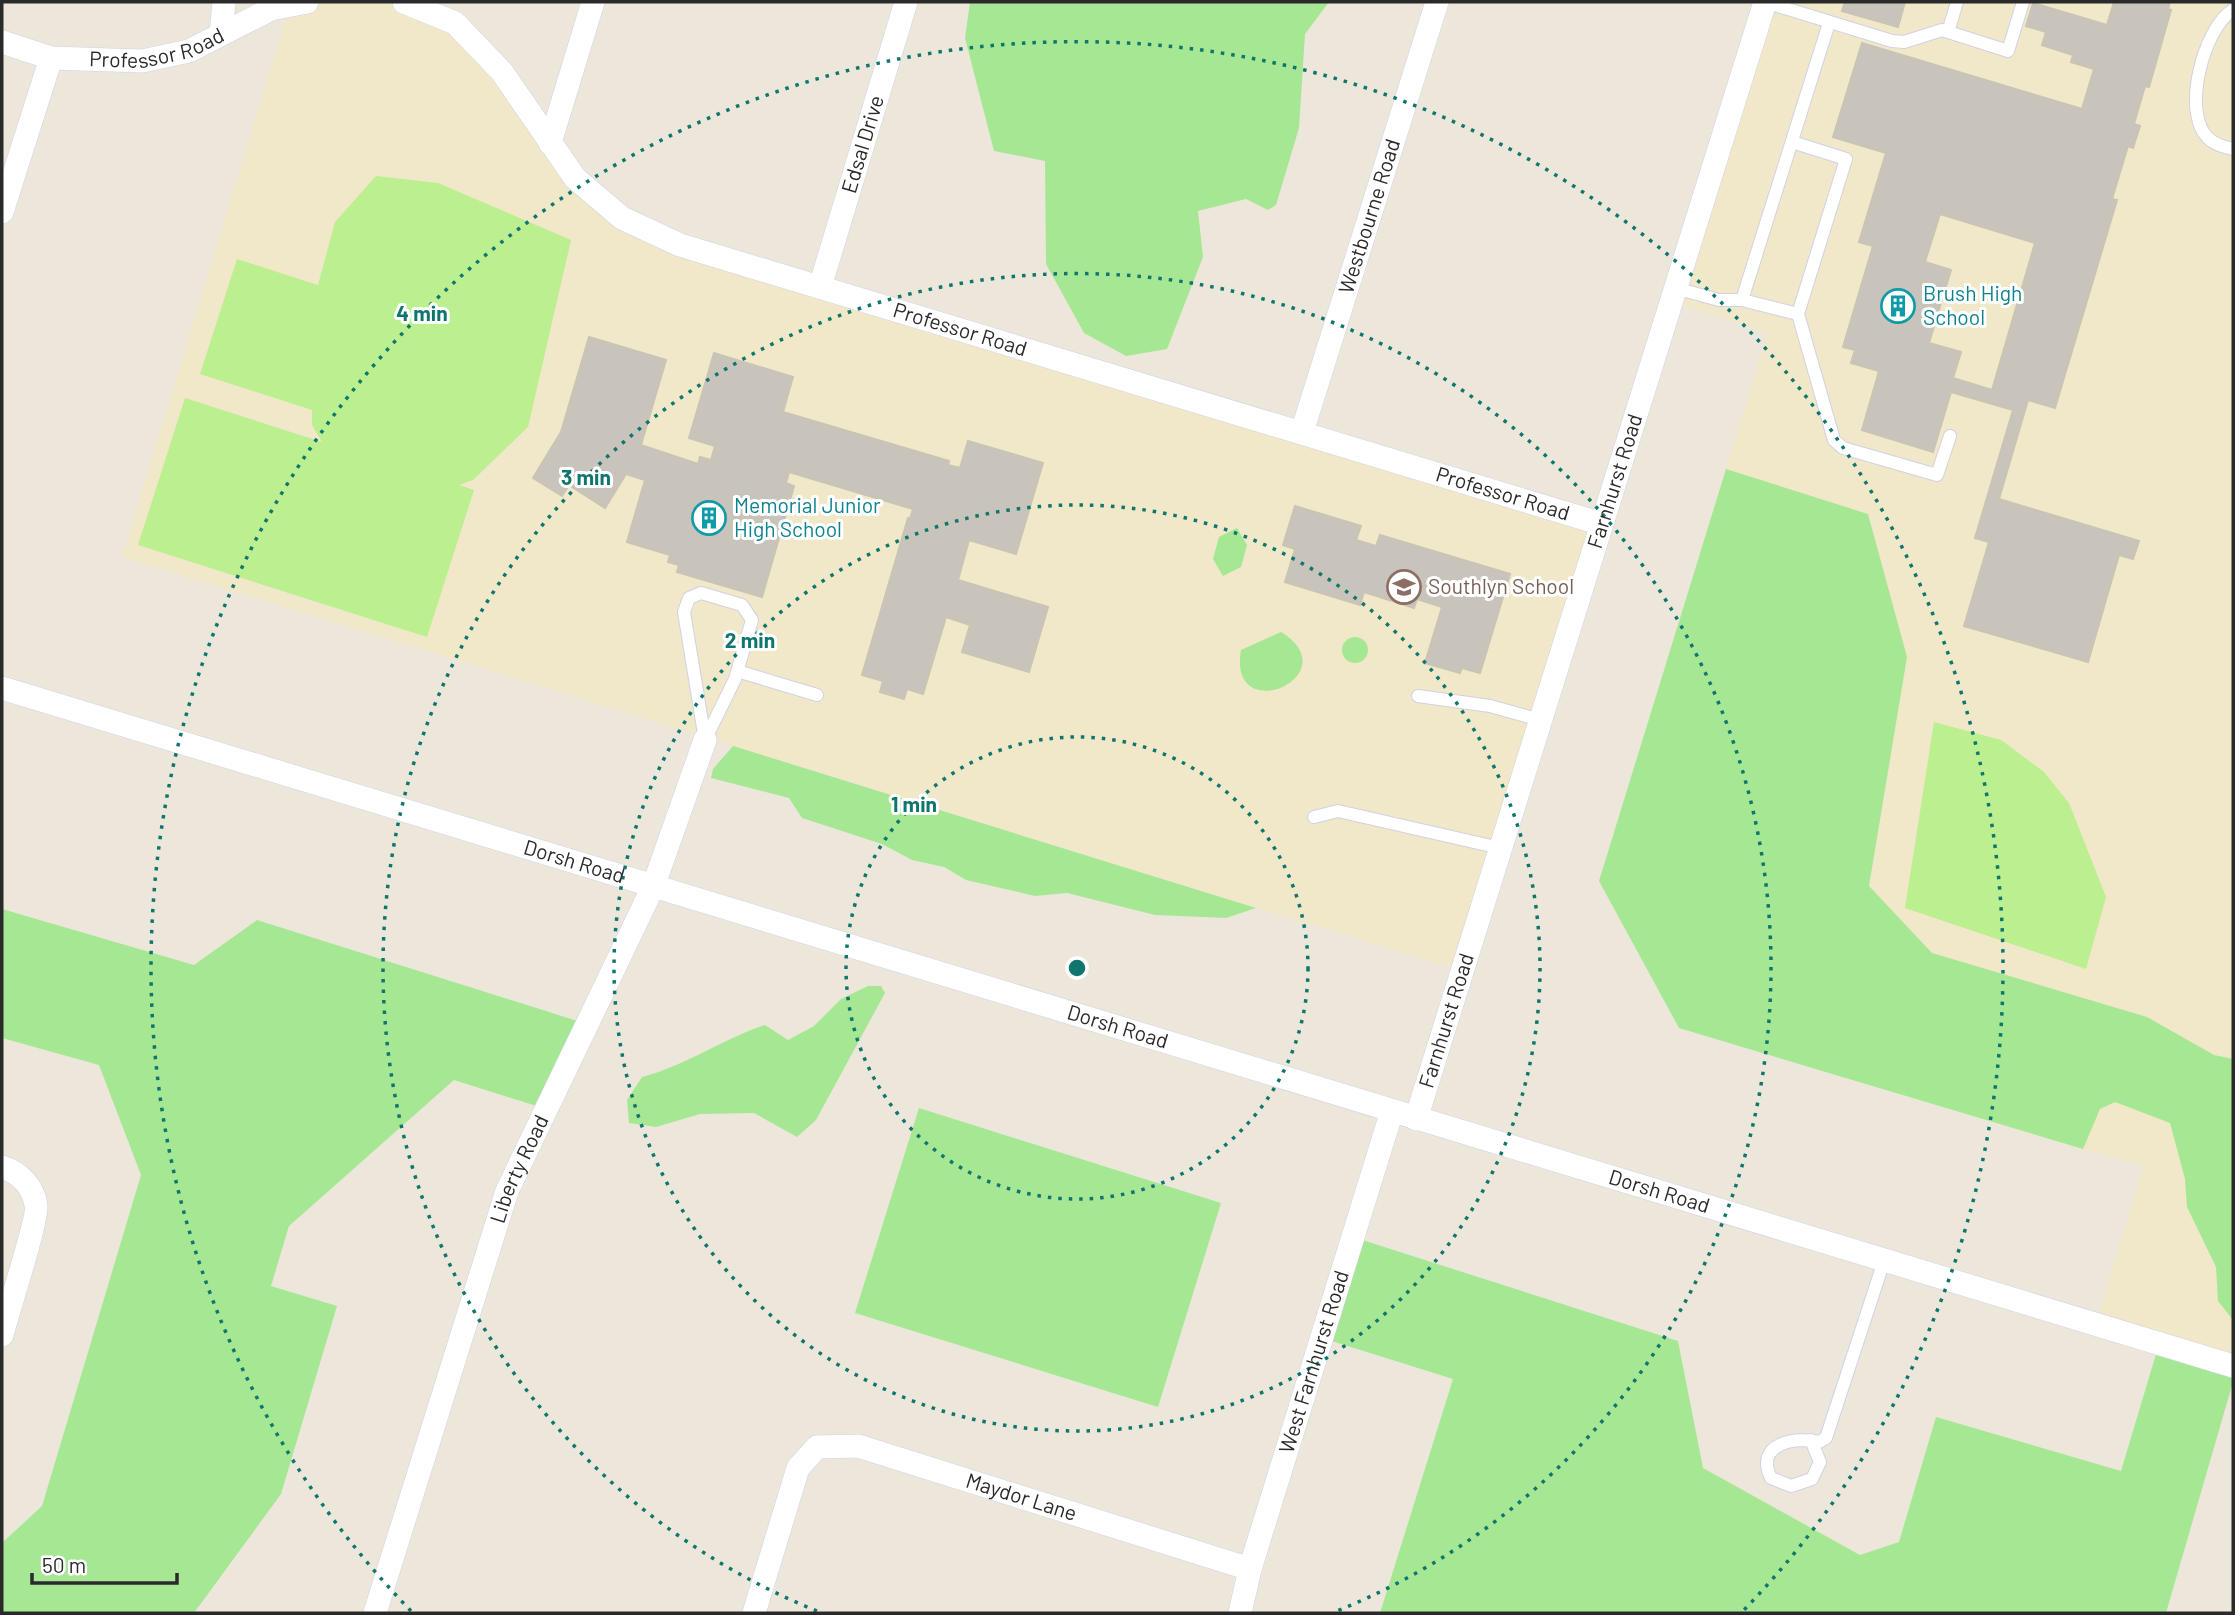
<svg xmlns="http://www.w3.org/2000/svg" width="2235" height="1615" viewBox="0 0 2235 1615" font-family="Barlow,sans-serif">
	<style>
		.education { fill: #f0e8c9 }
		.green { fill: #a6e794 }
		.pitch { fill: #bbef8f }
		.building { fill: #c8c4bb; stroke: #c9c4b4; stroke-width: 2; fill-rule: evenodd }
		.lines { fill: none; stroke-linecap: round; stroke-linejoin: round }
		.service-casing { stroke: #d0d2e4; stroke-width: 14 }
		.minor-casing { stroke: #d0d2e4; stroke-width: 24 }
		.service { stroke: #fff; stroke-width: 12 }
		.minor { stroke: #fff; stroke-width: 23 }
		.ring { fill: none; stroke: #0f766e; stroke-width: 3.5; stroke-dasharray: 3.5 7 }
		.labels { text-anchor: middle; stroke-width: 6; stroke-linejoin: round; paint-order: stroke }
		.street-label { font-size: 21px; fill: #2a2a2a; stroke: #fff }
		.culture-label { font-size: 21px; fill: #0d838f; stroke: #fff; text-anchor: start }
		.education-label { font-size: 21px; fill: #785e54; stroke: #fff; text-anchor: start }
		.centre { fill: #0f766e; stroke: #fff; stroke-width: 3.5 }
		.ring-label { font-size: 21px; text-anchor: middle; font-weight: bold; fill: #0f766e; stroke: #fff; stroke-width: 6; stroke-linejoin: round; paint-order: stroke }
	</style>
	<rect width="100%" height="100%" fill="#ede7db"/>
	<g class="education">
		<polygon points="307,2 406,2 455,23 622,218 1602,524 1462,971 122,557 290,5"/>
		<polygon points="1765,2 2233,2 2233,1366 2096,1325 2143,1166 2018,1130 2059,991 1932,953 1869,886 1907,657 1868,514 1726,469 1768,332 1671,302"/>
	</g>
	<g class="green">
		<polygon points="970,2 1329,2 1305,34 1299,128 1276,205 1268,210 1246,199 1198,211 1203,257 1167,349 1126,356 1084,333 1046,264 1045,161 994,151 965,38"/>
		<polygon points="1726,469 1868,514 1907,657 1869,886 1932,953 2147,1017 2214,1055 2233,1059 2233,1320 2218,1301 2216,1267 2187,1207 2185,1179 2170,1123 2115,1102 2100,1109 2083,1149 1679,1028 1599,881"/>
		<polygon points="1237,528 1247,545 1241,567 1223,576 1213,559 1219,537"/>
		<path d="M1281 632C1351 675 1227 730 1241 650Z"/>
		<circle cx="1355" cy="650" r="13"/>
		<polygon points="733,746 1256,908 1226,918 1155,915 1067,893 1035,896 966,880 944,867 912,860 882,844 802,818 789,798 711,778 713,769"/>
		<polygon points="2,909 194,965 257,920 587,1024 546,1109 454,1080 289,1226 271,1286 337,1306 281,1494 194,1613 2,1613 2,1543 42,1506 141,1175 99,1065 2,1038"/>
		<path d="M868 986H881L885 993 816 1120 797 1137 754 1113 700 1114 656 1127 629 1123 627 1100 642 1077C685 1066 723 1039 765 1025L788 1040 814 1026 841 999Z"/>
		<polygon points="919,1108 1221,1203 1158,1407 855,1313"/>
		<polygon points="1353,1237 1678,1341 1703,1468 1860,1555 1899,1542 1936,1417 2121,1471 2159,1344 2233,1366 2233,1382 2166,1613 1380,1613 1453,1379 1322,1338"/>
	</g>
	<g class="pitch">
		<polygon points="376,176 438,183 571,240 528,427 473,480 459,485 474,490 427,637 138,545 185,398 322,442 312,425 312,410 200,374 237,259 318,285 335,222"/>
		<polygon points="1934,722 2001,740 2044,772 2069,803 2106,897 2086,969 1905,908"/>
	</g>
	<g class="building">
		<polygon points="1845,2 1905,2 1898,27 1842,11"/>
		<path d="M2114 2H2170L2168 9 2171 10 2149 87 2145 86 2134 124 2140 126 2133 148 2128 146 2112 199 2117 200 2055 408 2028 400 1999 499 2139 541 2133 559 2119 555 2088 662 1964 626 1989 542 1975 538 2013 410 1951 392 1933 452 1862 430 1879 371 1851 363 1855 350 1843 347 1873 246 1859 242 1886 153 1833 137 1862 43 2082 109 2094 69 2071 62 2073 55 2042 45 2046 32 2026 26 2033 3 2107 25ZM1940 214 2035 243 1992 390 1953 378 1961 352 1929 343 1951 270 1925 262Z"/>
		<polygon points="589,337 666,360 641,445 698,464 700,457 711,460 715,446 689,438 714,353 793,377 783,412 949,461 948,465 960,468 968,441 1043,463 1016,554 969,540 958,580 1048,607 1029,672 962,652 970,625 946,617 923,694 907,689 904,699 880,692 883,681 862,675 908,518 910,519 913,509 789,472 786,483 794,486 762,597 677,572 679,565 668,562 670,555 627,542 645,480 626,474 605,508 569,485 562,496 533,478 561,432"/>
		<polygon points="1295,506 1361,526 1356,540 1376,546 1380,535 1510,574 1480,673 1462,668 1460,673 1425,663 1442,607 1417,599 1414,608 1364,592 1360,605 1285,582 1295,549 1283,545"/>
	</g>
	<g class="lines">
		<g class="service-casing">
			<g id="service">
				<polyline points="1765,2 1892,41 1904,42 1942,30 2008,51 2023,2"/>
				<path d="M2233 10C2204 27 2181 112 2208 138 2215 145 2225 147 2233 149"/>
				<polyline points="1948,32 1957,2"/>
				<polyline points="1792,142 1846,159 1798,314 1834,440 1843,448 1937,475 1950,436"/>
				<polyline points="1675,288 1719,300 1742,300 1798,314"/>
				<polyline points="1742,300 1829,23"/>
				<polygon points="701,593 742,605 752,620 735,679 705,740 684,612 689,598"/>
				<polyline points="737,671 817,695"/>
				<polyline points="1418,696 1490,706 1540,720"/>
				<polyline points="1314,817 1338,811 1500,848"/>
				<path d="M1811 1440 1820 1462 1812 1479 1791 1486 1771 1478C1754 1444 1795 1436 1819 1442L1826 1438 1884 1261"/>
			</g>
		</g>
		<g class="minor-casing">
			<g id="minor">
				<path id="s1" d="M404 2 455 23 502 72 575 178 622 218 680 245 1602 524"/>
				<polyline points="221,34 224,2"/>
				<path id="s2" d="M2 42 51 58 142 61 189 51 271 9 307 2"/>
				<polyline points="550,143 593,2"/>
				<polyline points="2,212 51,58"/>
				<path id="s3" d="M820 287 906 2"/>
				<path id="s4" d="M1302 432 1437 2"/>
				<path id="s5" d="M2 688 2233 1366"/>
				<path id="s6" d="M1416 1119 1765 2"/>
				<path d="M2 1167C19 1172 33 1186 36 1205 39 1216 7 1315 2 1335"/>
				<path id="s7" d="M375 1613 507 1191 653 887 705 740"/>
				<path id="s8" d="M754 1613 798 1468 817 1447 858 1446 1250 1569"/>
				<path id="s9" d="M1240 1613 1250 1569 1392 1111"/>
			</g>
		</g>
		<use href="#service" class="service"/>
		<use href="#minor" class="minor"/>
	</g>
	<g class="ring">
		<circle cx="1077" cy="968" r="231"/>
		<circle cx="1077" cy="968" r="463"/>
		<path d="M817 1611A694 694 0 1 1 1337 1611"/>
		<path d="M411 1611A926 926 0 1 1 1743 1611"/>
	</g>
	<defs>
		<g id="building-ring" transform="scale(1.75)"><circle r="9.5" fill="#fff" stroke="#0f9aa8" stroke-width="1.5"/><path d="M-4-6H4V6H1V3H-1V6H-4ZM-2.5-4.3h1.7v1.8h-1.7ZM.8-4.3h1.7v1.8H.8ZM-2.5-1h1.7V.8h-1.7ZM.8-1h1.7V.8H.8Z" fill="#0f9aa8"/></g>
		<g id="school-ring" transform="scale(1.75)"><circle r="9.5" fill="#fff" stroke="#8d6e63" stroke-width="1.5"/><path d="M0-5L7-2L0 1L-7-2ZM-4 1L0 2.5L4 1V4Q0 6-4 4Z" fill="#8d6e63"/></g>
	</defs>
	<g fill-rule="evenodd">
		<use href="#building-ring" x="1898" y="306"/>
		<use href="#building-ring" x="709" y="518"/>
		<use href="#school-ring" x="1404" y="587"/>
	</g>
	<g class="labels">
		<g class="street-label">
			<text dy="7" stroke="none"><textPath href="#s2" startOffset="159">Professor Road</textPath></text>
			<text dy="7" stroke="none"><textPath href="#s3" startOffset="149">Edsal Drive</textPath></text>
			<text dy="7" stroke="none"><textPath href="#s4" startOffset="226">Westbourne Road</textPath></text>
			<text dy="7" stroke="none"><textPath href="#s1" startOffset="670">Professor Road</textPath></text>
			<text dy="7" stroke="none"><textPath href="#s6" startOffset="668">Farnhurst Road</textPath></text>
			<text dy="7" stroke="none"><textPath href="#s1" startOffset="1237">Professor Road</textPath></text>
			<text dy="7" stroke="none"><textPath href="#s5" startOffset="598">Dorsh Road</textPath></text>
			<text dy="7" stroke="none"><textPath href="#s6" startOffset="103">Farnhurst Road</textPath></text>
			<text dy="7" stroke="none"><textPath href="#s5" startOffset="1166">Dorsh Road</textPath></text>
			<text dy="7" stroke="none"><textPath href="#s7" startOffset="467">Liberty Road</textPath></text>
			<text dy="7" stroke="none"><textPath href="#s5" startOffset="1732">Dorsh Road</textPath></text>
			<text dy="7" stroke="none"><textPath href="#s9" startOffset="262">West Farnhurst Road</textPath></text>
			<text dy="7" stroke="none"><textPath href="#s8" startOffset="392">Maydor Lane</textPath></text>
		</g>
		<g class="culture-label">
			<text x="1923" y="301">Brush High<tspan x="1923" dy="24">School</tspan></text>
			<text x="734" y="513">Memorial Junior<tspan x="734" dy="24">High School</tspan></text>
		</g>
		<g class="education-label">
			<text x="1428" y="594">Southlyn School</text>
		</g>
	</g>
	<circle cx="1077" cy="968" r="10" class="centre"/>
	<g class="ring-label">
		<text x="422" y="321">4 min</text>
		<text x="586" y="485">3 min</text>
		<text x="750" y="648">2 min</text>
		<text x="914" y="812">1 min</text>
	</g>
	<rect width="2235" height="1615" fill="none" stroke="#2a2a2a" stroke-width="7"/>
	<path d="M32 1573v10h145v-10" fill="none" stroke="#2a2a2a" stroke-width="3.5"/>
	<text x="42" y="1573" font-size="21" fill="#2a2a2a" stroke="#ffffff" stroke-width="5" paint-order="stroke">50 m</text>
</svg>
